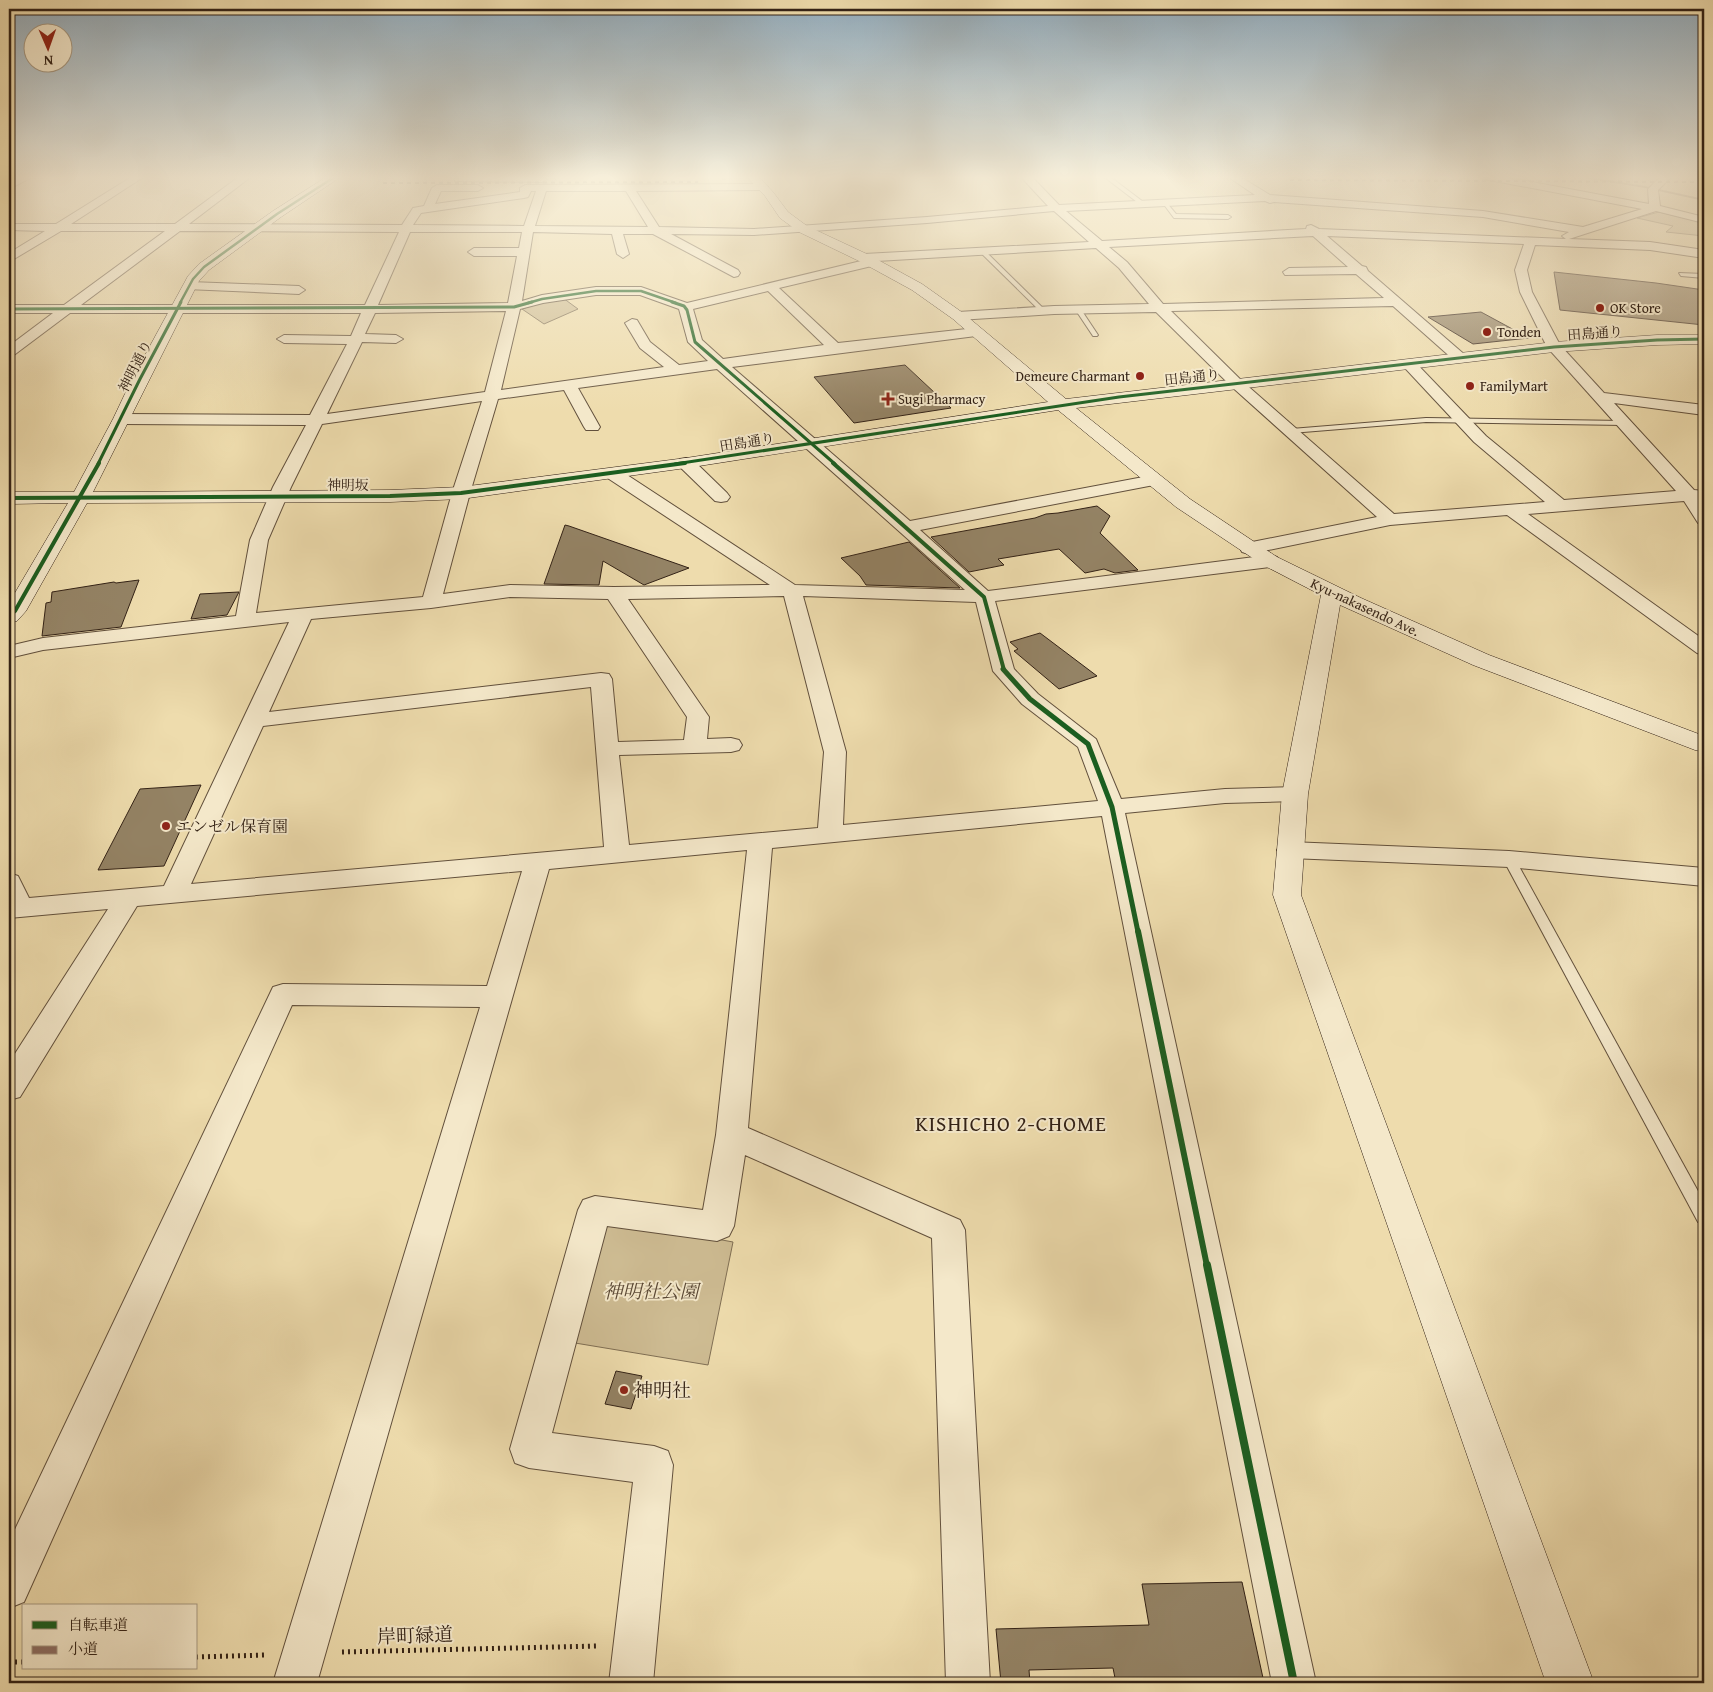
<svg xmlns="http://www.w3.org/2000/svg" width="1713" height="1692" viewBox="0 0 1713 1692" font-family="'Gentium Book Plus','Noto Serif JP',serif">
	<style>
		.green { fill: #cebc93; stroke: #806f54 }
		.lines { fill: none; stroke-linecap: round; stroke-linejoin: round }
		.stream { fill: #7d6c52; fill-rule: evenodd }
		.building { fill: #948365; stroke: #332216 }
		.street-tunnel { stroke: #c9b78f; stroke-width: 11; stroke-dasharray: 11 5.5; stroke-linecap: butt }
		.lane-casing { stroke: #62503c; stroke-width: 2 }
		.street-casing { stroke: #62503c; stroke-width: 2 }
		.secondary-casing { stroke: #332216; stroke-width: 1 }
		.path { stroke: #332216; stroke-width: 5; stroke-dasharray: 2 4; stroke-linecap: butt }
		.lane { fill: #f4e8ca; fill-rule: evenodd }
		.street { fill: #f4e8ca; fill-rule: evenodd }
		.secondary { fill: #f4e8ca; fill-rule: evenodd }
		.rail { stroke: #332216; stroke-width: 2; stroke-dasharray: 4 4; stroke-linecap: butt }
		.quiet { stroke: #8d6e63; stroke-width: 2; stroke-dasharray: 4 2; stroke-linecap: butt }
		.cycleway-far5-casing { stroke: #f4e8ca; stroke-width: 4 }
		.cycleway-far4-casing { stroke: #f4e8ca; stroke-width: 5 }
		.cycleway-far3-casing { stroke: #f4e8ca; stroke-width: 6 }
		.cycleway-far2-casing { stroke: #f4e8ca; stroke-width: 8 }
		.cycleway-far1-casing { stroke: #f4e8ca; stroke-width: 9 }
		.cycleway-casing { stroke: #f4e8ca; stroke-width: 11 }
		.cycleway-far5 { stroke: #1b5e20; stroke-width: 2.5 }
		.cycleway-far4 { stroke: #1b5e20; stroke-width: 3 }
		.cycleway-far3 { stroke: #1b5e20; stroke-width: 4 }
		.cycleway-far2 { stroke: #1b5e20; stroke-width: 5 }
		.cycleway-far1 { stroke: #1b5e20; stroke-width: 6 }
		.cycleway { stroke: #1b5e20; stroke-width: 8 }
		.poi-dot { fill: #8f2418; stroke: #f4e8ca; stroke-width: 2 }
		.labels { text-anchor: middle; stroke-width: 4; stroke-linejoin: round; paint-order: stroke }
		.far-poi-label { font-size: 14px; fill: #332216; stroke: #f4e8ca; text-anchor: start }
		.far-street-label { font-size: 14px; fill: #332216; stroke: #f4e8ca }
		.poi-label { font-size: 16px; fill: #332216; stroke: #f4e8ca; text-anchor: start }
		.near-park-label { font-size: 19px; font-style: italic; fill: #5a4835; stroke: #f4e8ca }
		.near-poi-label { font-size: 19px; fill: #332216; stroke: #f4e8ca; text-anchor: start }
		.near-street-label { font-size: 19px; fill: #332216; stroke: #f4e8ca }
		.near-neighbourhood-label { font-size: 21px; letter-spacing: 1px; fill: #332216; stroke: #f4e8ca }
	</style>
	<rect width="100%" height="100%" fill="#eedcad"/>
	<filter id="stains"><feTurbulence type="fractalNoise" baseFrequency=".004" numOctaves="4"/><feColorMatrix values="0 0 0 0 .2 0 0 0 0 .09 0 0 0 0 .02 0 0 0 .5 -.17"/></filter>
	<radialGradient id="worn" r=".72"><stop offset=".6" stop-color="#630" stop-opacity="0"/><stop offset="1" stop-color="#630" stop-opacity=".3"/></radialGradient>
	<g class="green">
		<polygon points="1659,212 1704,223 1704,236 1666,232 1673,226 1637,218"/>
		<polygon points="563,298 578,309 544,324 522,309 548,300"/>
		<polygon points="603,1218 733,1242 708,1365 569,1342"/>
	</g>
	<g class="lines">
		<polygon class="stream" points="1572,176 1582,176 1645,186 1704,199 1704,201 1645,188"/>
	</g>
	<g class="building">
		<polygon points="1554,272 1656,283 1704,290 1704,325 1560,310"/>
		<polygon points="1481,312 1529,338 1473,344 1428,317"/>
		<polygon points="905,365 951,408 854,423 814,377"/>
		<polygon points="1097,506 1110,516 1100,533 1138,570 1115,573 1104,569 1085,573 1059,549 998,559 1004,565 969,572 931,537 1035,518 1046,514 1058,513"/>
		<polygon points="565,525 569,526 689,568 644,585 603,561 599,585 544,584"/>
		<polygon points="909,542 960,588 866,585 860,576 841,558"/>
		<polygon points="139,580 121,627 42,636 46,603 51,602 52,592 114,582 116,583"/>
		<polygon points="239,592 227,615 191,619 200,594"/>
		<polygon points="1040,633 1097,676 1059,689 1014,651 1018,649 1010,642"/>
		<polygon points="201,785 164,866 98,870 140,789"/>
		<polygon points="616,1371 642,1376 631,1409 605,1404"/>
		<polygon points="1242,1582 1263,1678 1246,1679 1247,1683 1116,1683 1113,1668 1029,1670 1030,1683 1001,1683 996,1629 1149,1625 1142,1584"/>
	</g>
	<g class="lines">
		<polyline class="street-tunnel" points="541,191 552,176"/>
		<g class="lane-casing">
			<g id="lane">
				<polygon points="1103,176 1109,176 1146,204 1141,205"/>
				<polygon points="1162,202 1166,202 1176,214 1228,215 1231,217 1228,219 1174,218"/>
				<polygon points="979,249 983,249 1045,310 1045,312 1041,312 979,251"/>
				<polygon points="1679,273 1704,274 1704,278 1681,276"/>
				<polygon points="1076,308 1080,308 1098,335 1097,336 1093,336 1075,309"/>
				<polygon points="1426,418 1624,421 1628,423 1624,425 1426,422 1291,433 1287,431 1291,429"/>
				<polygon points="1509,855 1515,859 1704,1202 1704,1224 1698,1222 1503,859"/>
			</g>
		</g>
		<g class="street-casing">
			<g id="street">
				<polygon points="21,176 34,176 9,189 9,182"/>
				<path d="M133 176H145L71 224H175L240 176H252L189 224 402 225 413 208 424 206 432 188 437 185H478L483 188 478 191H441L435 204 520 192V188L525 185 763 184 768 187 763 190 636 191 659 227 754 229 927 217 1048 206 1020 176H1031L1059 205 1255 195 1227 176H1239L1270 195 1483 211 1583 227 1642 209 1484 179 1479 176H1500L1649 204 1648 189 1661 176H1672L1658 190 1660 206 1704 217V223L1656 211 1569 239 1650 242 1704 250V258L1650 250 1535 245 1527 270 1532 292 1560 345 1604 393 1704 405V415L1614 403 1694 490 1704 491V501H1701L1704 505V524L1698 523 1684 501 1528 514 1704 640V655L1697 653 1507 515 1390 525 1249 554 1242 552 1240 548 1242 544 1377 517 1232 387 1156 312 1054 314 958 320 951 316 958 312 1054 306 1149 304 1119 268 1096 248 877 261 876 265 779 288 838 343 976 328 983 332 976 336 732 367 910 521 1154 475 1160 476 1162 480 1160 484 1154 485 920 530 988 591 1270 555 1277 557 1279 561 1277 565 1270 567 995 601 1014 669 1038 694 1096 739 1121 799 1225 789 1295 787 1303 789 1307 794 1303 799 1295 801 1225 803 1125 813 1316 1683H1272L1102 816 772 848 748 1128 960 1220 965 1230 990 1683H946L932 1238 745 1155 734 1226 729 1236 717 1241 607 1226 552 1433 654 1446 668 1451 673 1465 653 1683H609L633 1482 529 1468 515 1463 510 1449 578 1210 583 1200 595 1196 703 1210 716 1135 747 850 549 869 317 1683H273L480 1007 292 1005 24 1602 9 1608V1542L273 987 283 984 487 986 522 871 137 906 20 1097 9 1100V1063L108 909 9 918V873L18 876 29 898 164 886 289 622 43 650 9 658V646L43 638 236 616 250 540 273 487 306 425 122 424 117 422 114 419 117 416 122 414 310 415 347 344 284 343 277 339 284 335 351 336 361 313H70L14 355 9 356V346L53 313H9V305H64L165 231H61L9 262V253L45 231 9 230V224H56ZM531 191H536L524 226 413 225 421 213 524 198 528 197ZM546 191H626L648 227 535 226ZM1265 201 1270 203 1274 202 1483 217 1569 232 1562 236 1566 239 1319 229 1311 225 1307 226 1306 229 1102 241 1066 211ZM1054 211 1089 242 864 254 858 258 861 261 687 303 641 287H596L542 295 522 301 533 232 612 234 617 254 623 258 629 254 623 234H653L734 277 738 276 740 273 738 270 671 234 754 235 927 223ZM180 231 399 232 365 305H81ZM410 232H522L519 248H474L468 252 474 256H517L508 303 378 305ZM1313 236 1348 267 1289 268 1283 272 1285 275 1356 274 1384 298 1163 304 1127 262 1109 247ZM1327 236 1524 244 1515 270 1520 292 1547 347 1676 491 1564 500 1486 436 1414 361H1404L1402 364 1404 367 1474 442 1545 502 1394 514 1242 381 1171 311 1393 306 1455 361H1465L1467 358 1465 355 1368 271 1366 267 1362 266ZM768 291 824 345 723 359 702 340 693 309ZM596 295H640L679 309 688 342 708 361 679 365 650 342 637 320 632 319 625 323 640 348 664 367 501 390 520 309 543 303ZM506 311 485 392 327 414 362 342 396 343 403 339 396 335 365 334 375 313ZM717 369 965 590 795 585 618 469H606L604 473 606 477 770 585 614 587 510 585 443 594 470 493 498 399 564 390 584 427 586 430H598L600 427 578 388ZM482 401 452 493 423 597 256 613 268 540 291 487 322 424ZM784 596 824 752 818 828 629 845 619 755 731 752 739 750 742 745 739 740 731 738 707 739 709 717 628 599ZM803 596 976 602 993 671 1022 704 1078 747 1098 801 843 825 846 752ZM510 597 608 599 687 717 684 740 618 742 612 679 609 674 601 673 269 712 311 619 431 608ZM591 687 604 847 191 884 263 726Z"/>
				<polygon points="459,176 542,176 547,179 542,182 455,181 454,179"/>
				<polygon points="190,282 299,286 305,290 299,294 186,289 184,286 186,283"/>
				<polygon points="686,458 692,459 727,493 730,497 727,501 721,502 715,501 680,467 678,463 680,459"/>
				<polygon points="1290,842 1509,851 1704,868 1704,886 1509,867 1290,858 1281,856 1277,850 1281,844"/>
			</g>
		</g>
		<g class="secondary-casing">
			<polygon id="secondary" points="328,176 342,176 281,217 209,270 199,281 93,492 390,490 461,487 686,458 1048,402 953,319 912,290 859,261 799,232 780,218 765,196 746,176 758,176 773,192 788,212 807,226 869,255 922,284 963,313 1066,399 1554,342 1657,335 1704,335 1704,344 1657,345 1554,352 1076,408 1190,499 1277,557 1361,598 1489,655 1704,736 1704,752 1695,750 1473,665 1340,605 1308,794 1301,895 1594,1683 1546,1683 1273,895 1282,794 1321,595 1263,565 1176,507 1058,410 686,468 461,499 390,502 87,503 26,611 17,621 9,623 9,603 68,503 9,504 9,492 74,492 113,419 132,379 188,276 199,264 273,211"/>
		</g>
		<g class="path">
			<polyline points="342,1652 598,1646"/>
			<polyline points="196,1657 266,1655"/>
			<polyline points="9,1662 24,1662"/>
		</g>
		<use href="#lane" class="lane"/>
		<use href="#street" class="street"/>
		<use href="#secondary" class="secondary"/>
		<g class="rail">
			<polyline points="1290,180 1704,182"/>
			<polyline points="383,183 698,182"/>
		</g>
		<polyline class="quiet" points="722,179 769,176 797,177"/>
		<g class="cycleway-far5-casing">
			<g id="cycleway-far5">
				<polyline points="180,303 193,279 204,267 277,214 336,176"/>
				<polyline points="528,303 542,299 596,291 641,291 676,303"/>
			</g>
		</g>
		<g class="cycleway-far4-casing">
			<g id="cycleway-far4">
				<polyline points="672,302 684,306 687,310 695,342 835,464"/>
				<polyline points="9,309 514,307 532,302"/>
				<polyline points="98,464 140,379 181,302"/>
				<polyline points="675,464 1119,397 1554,347 1657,340 1704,339"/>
			</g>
		</g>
		<g class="cycleway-far3-casing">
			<g id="cycleway-far3">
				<polyline points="833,463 984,597 1004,670"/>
				<polyline points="9,498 390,496 461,493 685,463"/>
				<polyline points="9,616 15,611 99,463"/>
			</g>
		</g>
		<g class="cycleway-far2-casing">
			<polyline id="cycleway-far2" points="1003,669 1030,699 1088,744 1112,807 1138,932"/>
		</g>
		<g class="cycleway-far1-casing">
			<polyline id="cycleway-far1" points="1138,931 1207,1266"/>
		</g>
		<g class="cycleway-casing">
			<polyline id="cycleway" points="1207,1265 1294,1683"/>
		</g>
		<use href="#cycleway-far5" class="cycleway-far5"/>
		<use href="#cycleway-far4" class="cycleway-far4"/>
		<use href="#cycleway-far3" class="cycleway-far3"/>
		<use href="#cycleway-far2" class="cycleway-far2"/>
		<use href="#cycleway-far1" class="cycleway-far1"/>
		<use href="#cycleway" class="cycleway"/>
	</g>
	<linearGradient id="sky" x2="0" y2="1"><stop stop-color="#91abbc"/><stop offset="0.43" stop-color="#f7efda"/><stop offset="1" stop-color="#f7efda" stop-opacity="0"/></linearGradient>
	<rect width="1713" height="413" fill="url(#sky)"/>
	<g class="poi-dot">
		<circle cx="1600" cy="308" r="5"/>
		<circle cx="1487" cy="332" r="5"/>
		<circle cx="1140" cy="376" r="5"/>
		<circle cx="1470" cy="386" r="5"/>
		<path d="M885.5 391.5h5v5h5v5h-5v5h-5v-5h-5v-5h5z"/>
		<circle cx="166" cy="826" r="5"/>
		<circle cx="624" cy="1390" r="5"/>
	</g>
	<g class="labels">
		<g class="far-poi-label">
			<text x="1610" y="313">OK Store</text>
			<text x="1497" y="337">Tonden</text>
			<text x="1130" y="381" text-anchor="end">Demeure Charmant</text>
			<text x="1480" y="391">FamilyMart</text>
			<text x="898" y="404">Sugi Pharmacy</text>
		</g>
		<g class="far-street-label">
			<text transform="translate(1595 333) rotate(-4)" y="5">田島通り</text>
			<text transform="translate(135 366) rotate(-63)" y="5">神明通り</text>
			<text transform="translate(1192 377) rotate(-6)" y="5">田島通り</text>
			<text transform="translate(747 442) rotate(-9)" y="5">田島通り</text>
			<text x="348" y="490">神明坂</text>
			<text transform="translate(1365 607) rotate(25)" y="5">Kyu-nakasendo Ave.</text>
		</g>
		<g class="poi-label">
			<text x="176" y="832">エンゼル保育園</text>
		</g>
		<g class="near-park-label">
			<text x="651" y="1298">神明社公園</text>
		</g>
		<g class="near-poi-label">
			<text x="634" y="1397">神明社</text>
		</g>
		<g class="near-street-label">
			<text transform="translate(415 1635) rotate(-2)" y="7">岸町緑道</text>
		</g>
		<g class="near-neighbourhood-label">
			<text x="1011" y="1131">KISHICHO 2-CHOME</text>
		</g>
	</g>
	<rect width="1713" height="1692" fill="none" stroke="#eedcad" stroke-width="30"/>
	<rect x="10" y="10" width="1693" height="1672" fill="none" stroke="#332216" stroke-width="2.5"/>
	<rect x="15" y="15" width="1683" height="1662" fill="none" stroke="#332216"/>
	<rect x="22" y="1604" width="175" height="65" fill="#f4e8ca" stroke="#a79982"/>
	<rect x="32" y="1621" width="25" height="8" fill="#1b5e20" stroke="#a79982"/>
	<text x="68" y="1630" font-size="15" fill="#332216">自転車道</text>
	<rect x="32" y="1646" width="25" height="8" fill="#8d6e63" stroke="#a79982"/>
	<text x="68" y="1654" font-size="15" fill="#332216">小道</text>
	<g transform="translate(48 48) rotate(178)"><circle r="24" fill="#f4e8ca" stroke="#a79982"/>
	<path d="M0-4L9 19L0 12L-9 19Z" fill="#8f2418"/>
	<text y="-8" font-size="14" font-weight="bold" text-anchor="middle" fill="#332216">N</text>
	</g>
	<rect width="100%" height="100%" filter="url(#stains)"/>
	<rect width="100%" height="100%" fill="url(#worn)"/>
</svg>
